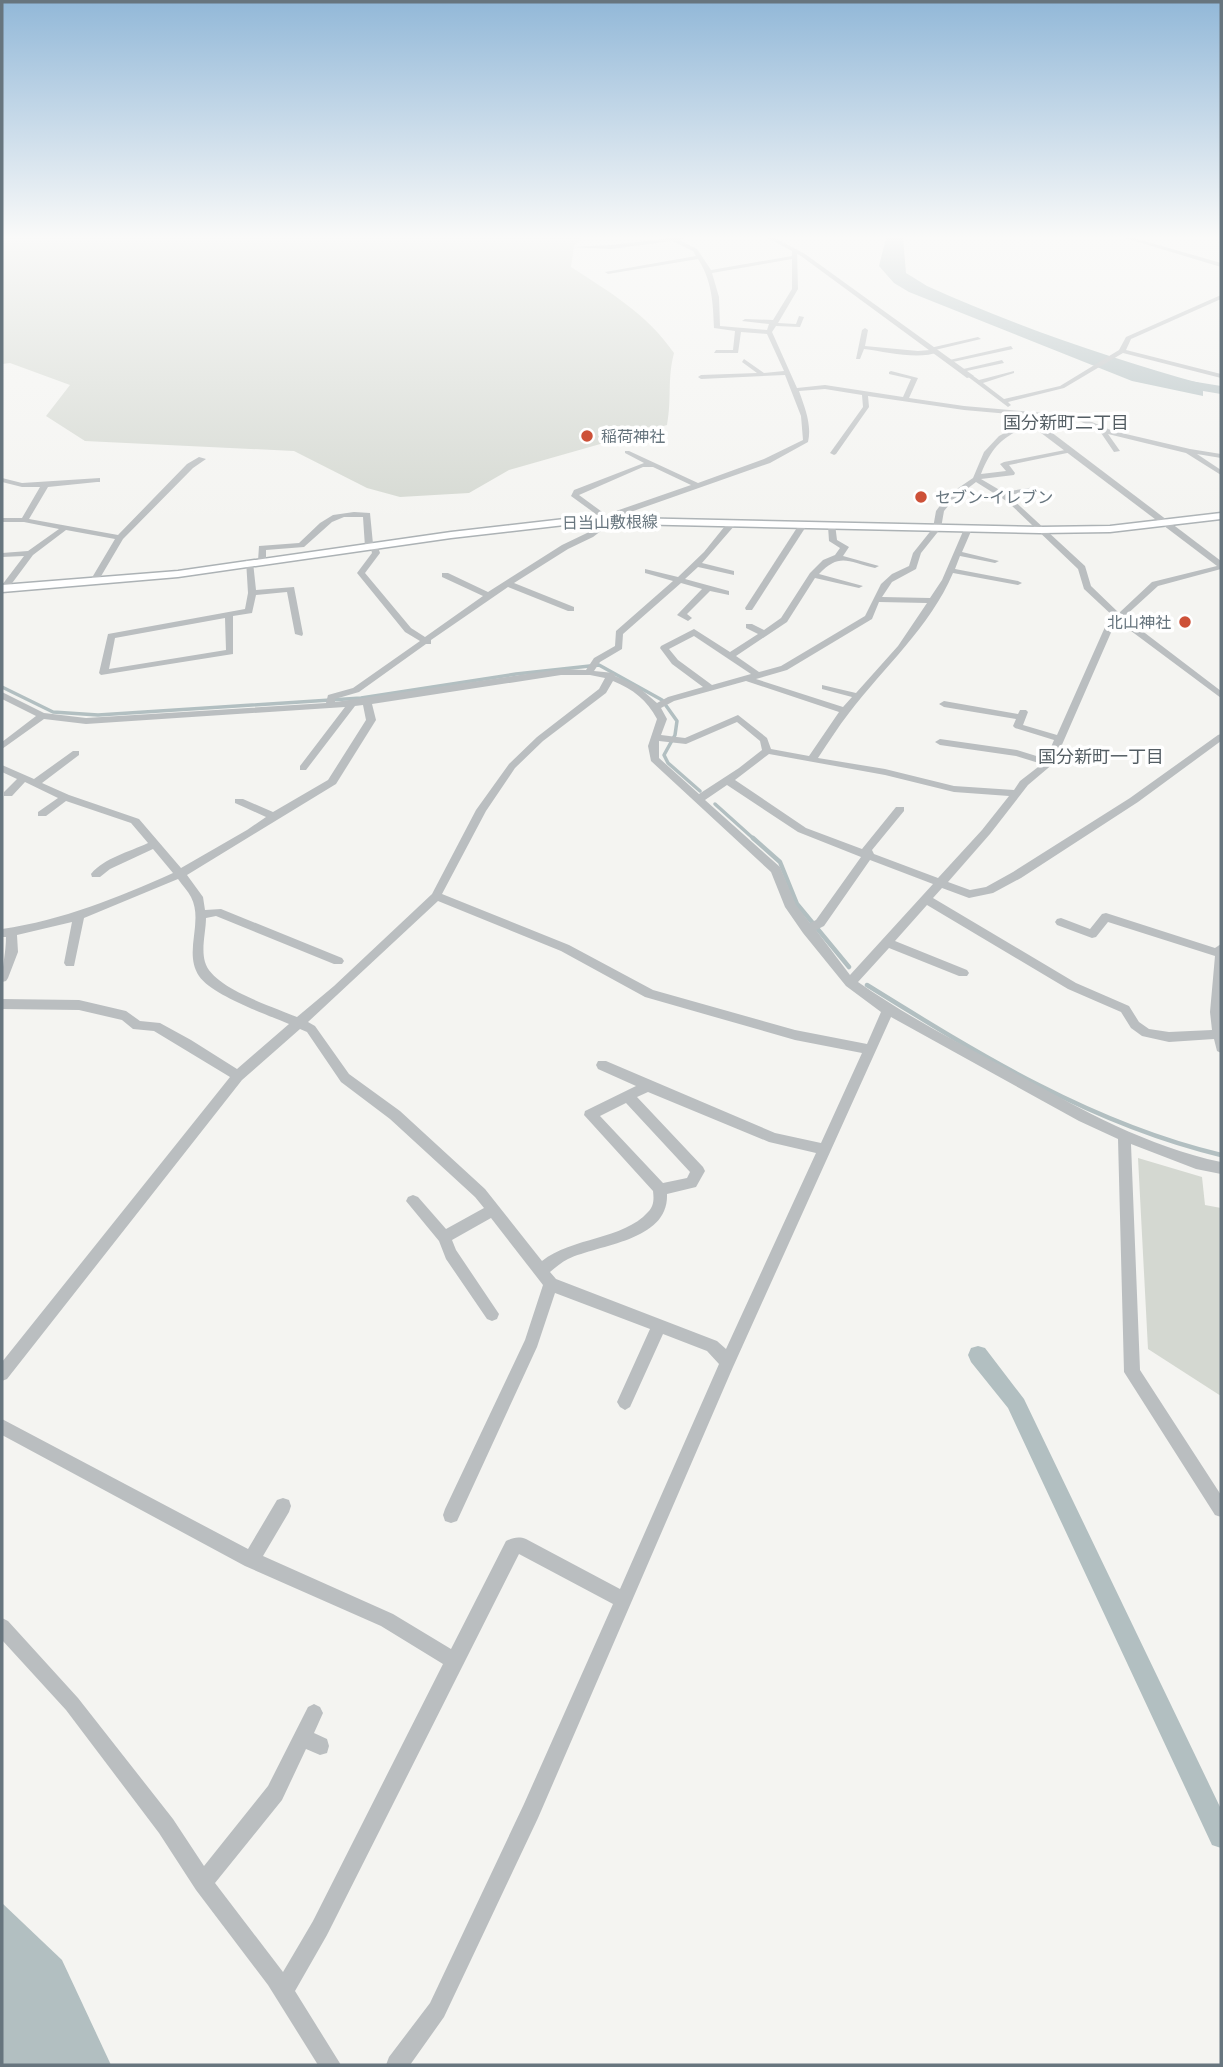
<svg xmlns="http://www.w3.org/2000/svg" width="1223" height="2067" viewBox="0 0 1223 2067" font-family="Quicksand,'Noto Sans JP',sans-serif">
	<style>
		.green { fill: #d4d8d1 }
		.water { fill: #b2bfc1 }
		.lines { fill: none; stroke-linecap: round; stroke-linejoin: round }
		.stream-far1 { stroke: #b2bfc1; stroke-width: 3.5 }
		.stream { stroke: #b2bfc1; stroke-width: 4.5 }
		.canal { fill: #b2bfc1; fill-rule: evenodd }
		.river { fill: #b2bfc1; fill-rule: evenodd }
		.secondary-casing { stroke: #acb2b5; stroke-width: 3 }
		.minor { fill: #babec0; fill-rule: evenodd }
		.tertiary { fill: #babec0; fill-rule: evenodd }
		.secondary { fill: #fff; fill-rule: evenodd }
		.poi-dot { fill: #cd5138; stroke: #fff; stroke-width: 2.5 }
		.labels { text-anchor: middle; stroke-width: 7; stroke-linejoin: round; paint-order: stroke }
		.far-poi-label { font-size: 16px; fill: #67757e; stroke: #fff; text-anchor: start }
		.far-street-label { font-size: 16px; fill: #67757e; stroke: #fff }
		.far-neighbourhood-label { font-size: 18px; fill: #545e64; stroke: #fff }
	</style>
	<rect width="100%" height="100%" fill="#f4f4f1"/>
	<g class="green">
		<path d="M2 238H583L574 246 571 267C611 293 647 314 674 353 667 380 672 398 667 425L509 470 469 493 400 497 367 488 294 451 85 441 46 416 70 385 10 363 2 364Z"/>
		<polygon points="1138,1158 1202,1177 1205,1205 1221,1208 1221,1396 1148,1349"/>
	</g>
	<g class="water">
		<path d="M886 238H903L906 273 927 286C1016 326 1109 358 1203 384V396L1132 381 909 292 894 283 879 266Z"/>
		<polygon points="2,1903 62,1960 111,2065 2,2065"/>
	</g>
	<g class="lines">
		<g class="stream-far1">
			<polyline points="2,687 53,712 98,715 361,698 516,674 599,665 662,700 677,721 675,735 664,755 668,763 700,791"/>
			<polyline points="715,804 755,840"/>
		</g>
		<g class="stream">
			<polyline points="753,838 780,862 797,904 849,967"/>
			<path d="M867 985C980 1055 1091 1124 1221 1155"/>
		</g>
		<polygon class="canal" points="978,1346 985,1348 1024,1399 1221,1809 1221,1848 1212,1845 1008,1408 971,1362 968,1355 971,1348"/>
		<polygon class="river" points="1166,377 1221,386 1221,394 1161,384 1161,378"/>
		<g class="secondary-casing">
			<polygon id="secondary" points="1221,513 1221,519 1110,532 1040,533 582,523 451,538 178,577 2,592 2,585 178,571 451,532 582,517 1040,527 1110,526"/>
		</g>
		<g class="minor">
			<path d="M671 238H683L679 240 697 249 711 270 792 256V250L797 249 798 289 778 323 796 324 799 316 804 317 800 327 776 326 772 332 797 388 825 385 903 397 911 379 889 374V372L891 371 918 378 909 398 964 406 1078 416 1113 431 1190 449 1221 454V458L1197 454 1221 470V475L1186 453 1108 434 1120 451 1114 452 1099 430 1077 420 964 410 868 396 869 407 836 454 834 455 830 453 863 407 862 395 825 389 799 391C805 408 812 425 808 442L770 463 622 515 593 537 568 549 514 583 574 607V611H568L508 587 431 640V644H426L359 692 335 699V702L561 669 586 670 594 658 615 646 616 631 673 581 645 573V569L678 577 704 552 729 521H735V525L702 563 734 571V575L698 567 685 579 729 591V595L710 591 687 614 692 618 688 621 677 615 702 589 681 583 623 634 622 649 600 662 594 671 614 673 615 676 636 685 657 703 668 697 703 687 672 664 660 648 661 646 694 629 730 652 758 634 746 628V624H752L764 630 781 618 810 573 823 560 835 555 840 548 829 541 828 526 835 524 837 540 849 547 843 556 879 566 875 568C848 562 840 552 819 574L863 586 859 588 815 578 787 622 736 656 759 672 781 666 865 616 881 584 892 574 909 566 913 553 933 528 936 511 948 495 973 478 984 452 999 436 1031 419 1033 420V422C1004 438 994 442 981 474L1006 471 1000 464 1004 462 1070 449 1072 450V452L1009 465 1015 473 1014 475 981 479 1003 492 1035 487V491L1008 495 1085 566 1091 586 1119 613 1152 582 1221 565V569L1158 586 1124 617 1221 691V698L1119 622 1113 628 1054 763 1028 785 990 834 948 882 970 890 986 887 1013 872 1130 798 1218 735 1221 734V741L1138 802 1021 878 993 893 969 898 942 888 933 898 1076 983 1129 1006 1139 1022 1149 1029 1169 1032 1212 1030 1210 1012 1215 956 1108 922 1096 937 1092 938 1057 925 1055 922 1057 919 1061 918 1090 929 1102 914 1106 913 1215 948 1221 944V1053L1217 1051 1214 1039 1169 1042 1142 1036 1131 1028 1121 1012 1068 989 927 905 895 941 967 970 969 973 967 976H959L889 948 858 982C905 1015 955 1041 1006 1068 1075 1106 1144 1146 1221 1162V1174L1196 1169 1131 1144 1140 1370 1221 1495V1517L1215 1515 1124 1372 1118 1139 1079 1121 891 1017 733 1367 538 1818 444 2017 410 2065H386L389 2057 430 2003 524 1804 613 1604 519 1554 327 1935 295 1991 341 2065H318L268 1985 196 1890 159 1833 66 1710 2 1640V1618L8 1621 78 1698 173 1819 204 1866 268 1786 308 1707 314 1704 320 1707 323 1713 314 1733 327 1739 329 1746 327 1753 320 1755 306 1749 282 1800 215 1883 283 1972 313 1921 443 1664 381 1626 245 1566 2 1435V1419L248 1549 277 1500 283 1498 289 1500 291 1506 289 1512 263 1556 393 1614 451 1649 506 1541C513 1538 518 1536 526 1539L620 1589 719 1364 707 1351 663 1334 630 1407 625 1410 620 1407 617 1402 650 1329 555 1293 537 1347 457 1521 451 1523 445 1521 443 1515 445 1509 525 1340 543 1285 491 1218 452 1240 456 1250 499 1314 497 1319 492 1321 487 1319 446 1259 439 1241 406 1201 408 1197 413 1195 418 1197 446 1229 484 1208 475 1197 390 1119 341 1082 307 1032 300 1029 242 1080 7 1379 2 1381V1362L230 1077 154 1031 133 1029 122 1020 79 1010 2 1009V999L79 1000 126 1011 140 1021 160 1023 191 1040 237 1069 289 1024C266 1014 213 996 199 976 183 952 204 922 191 897 188 891 182 885 178 879L84 918 74 966H66L64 963 72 922 17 935 18 952 8 978 6 981 2 982C2 966 6 953 6 937H2V929C63 920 117 898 173 873L153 849 110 869 100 877H92L91 874C104 858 129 852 148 843L131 823 66 801 46 816H38V812L58 798 25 782 12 796H4V792L17 779 2 772V765L34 779 73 751H79V755L42 783 69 795 139 819 181 868 247 830 266 817 235 803V799H243L273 812 328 780 366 720 363 705 355 706 306 770H300V766L345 707 86 724 44 719 2 749V742L36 716 2 699V692L44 713 86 718 326 703 328 695 353 688 420 641 405 632 357 573 372 553 371 549 365 547 363 517H344L332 522 304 547 266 550V561L262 563 258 561 259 546 299 543 320 523 333 515 354 512 370 513 373 544H377L380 553 365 573 411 628 425 637 483 596 442 577V573H448L488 592 562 545 587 533 604 520 571 496 574 490 644 463 625 453V451H629L698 483 764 459 803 440 801 416 785 375 701 379 698 377 701 375 757 373 742 362 744 359 764 373 784 371 767 334 741 332 738 353H714L716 350H733L735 331 714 328C713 302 712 281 698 259L608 274 605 272 696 256 693 251 672 241 611 249 573 247 611 245ZM792 259V289L773 320 745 319 742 321 769 324 767 330 720 326 719 297 712 273ZM643 467H653L691 485 616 511 609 517 579 495ZM976 482 1008 502 1078 569 1084 589 1114 617 1105 627 1057 735 1023 725 1028 712 1026 710H1020L1018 714 944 701 939 704 944 707 1016 719 1013 726 1015 728 1054 740 1046 759 1017 750 940 739 935 742 940 745 1016 756 1042 764 1020 781 1014 790 954 786 885 769 818 758C828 743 838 727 849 713 884 667 930 627 953 573L1018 585 1022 583 1018 581 955 569 960 556 995 563 999 561 962 552 972 529 968 527 964 529 942 580 930 598 882 597 892 582 916 569 921 553 941 528 944 511 954 499ZM879 602 927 603 898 646 856 693 822 685V689L852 697 843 707 756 679 787 670 872 619ZM694 636 751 674 712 685 678 660 669 649ZM561 675H590L605 678 599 689 537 737 509 764 476 810 432 894 334 986 297 1017C274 1007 212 988 205 962 201 949 206 931 206 918L216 916 334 964H342L344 961 342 958 221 909 205 910 203 897 187 875 336 784 376 720 372 704ZM613 681C633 689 647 700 657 719L648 746 651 761 771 872 785 907 803 933 846 986 881 1012 867 1044 795 1030 653 990 569 945 442 894 486 811 515 768 543 741 606 693ZM746 681 839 712 809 756 771 749 767 738 738 715 685 738 661 735 667 719 661 708 674 701ZM737 722 760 741 762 750 739 768 699 794 659 758V741L686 744ZM769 754 885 775 954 792 1009 796 982 830 938 878 874 854 872 850 904 811V807H896L862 849 806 828 735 780ZM727 785 798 832 861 857 816 920 810 923 796 905 780 867 705 800ZM870 860 933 884 850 975 816 930 824 926ZM438 901 561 951 645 997 795 1040 862 1053 821 1143 775 1133 606 1061H598L596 1065 598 1069 636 1086 585 1111 584 1115 653 1191C654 1199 654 1206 648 1212 623 1240 572 1237 542 1261L485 1189 400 1111 349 1074 315 1026 308 1022ZM648 1092 769 1142 816 1153 726 1349 717 1341 556 1279 550 1272C556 1267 562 1262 568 1259 600 1244 669 1241 667 1194L696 1187 705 1171 703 1167 637 1097ZM626 1103 690 1172 687 1178 663 1183 600 1116Z"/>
			<polygon points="1221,295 1221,299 1131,339 1126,350 1221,374 1221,378 1123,353 1064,388 1008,402 1011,405 1008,407 967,376 972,375 979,380 1014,371 1014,373 983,383 1004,399 1060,386 1119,350 1126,337"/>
			<path d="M865 328 868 330 865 346 918 351 930 350V348L978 337 981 339 935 350 939 352C918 360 887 352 864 349L860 359H856L862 330Z"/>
			<polygon points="1011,346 1013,349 948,363 945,361"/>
			<polygon points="1002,360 1004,363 962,372 959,370"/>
			<polygon points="199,457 206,459 193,468 123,539 97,583 90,581 115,539 66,530 33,555 7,590 2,590 2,585 24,556 2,557 2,553 28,551 59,529 24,522 2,522 2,518 22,518 40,487 22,487 2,482 2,478 22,483 100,478 100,482 97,482 48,487 29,519 118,535 187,464"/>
			<polygon points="800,523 807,525 752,610 746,610 745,608"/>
			<path d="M246 560 253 562 256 590 294 587 303 634 302 636 295 634 287 592 256 595 252 613 233 616V654L101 675 99 673 108 634 245 609 248 593ZM225 618 226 650 109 669 115 638Z"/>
		</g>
		<g class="tertiary">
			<polygon points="768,238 775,238 805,254 974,376 967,378 801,256"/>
			<polygon points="1125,238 1134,238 1221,263 1221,267"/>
			<polygon points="1020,413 1026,413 1221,561 1221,569 1020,417"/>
		</g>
		<use href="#secondary" class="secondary"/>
	</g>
	<linearGradient id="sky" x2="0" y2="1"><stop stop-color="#92b8d8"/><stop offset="0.45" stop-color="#fafaf9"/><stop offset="1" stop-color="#fafaf9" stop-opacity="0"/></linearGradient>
	<rect width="1223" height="527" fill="url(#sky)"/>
	<g class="poi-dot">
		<circle cx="587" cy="436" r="7"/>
		<circle cx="921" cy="497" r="7"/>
		<circle cx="1185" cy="622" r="7"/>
	</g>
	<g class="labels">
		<g class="far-poi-label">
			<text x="601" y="442">稲荷神社</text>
			<text x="935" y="503">セブン-イレブン</text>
			<text x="1171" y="628" text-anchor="end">北山神社</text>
		</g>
		<g class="far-street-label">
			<text transform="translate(610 522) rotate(-1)" y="6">日当山敷根線</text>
		</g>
		<g class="far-neighbourhood-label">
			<text x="1066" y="429">国分新町二丁目</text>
			<text x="1101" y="763">国分新町一丁目</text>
		</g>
	</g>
	<rect width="1223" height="2067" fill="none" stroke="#67757e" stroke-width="7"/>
</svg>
